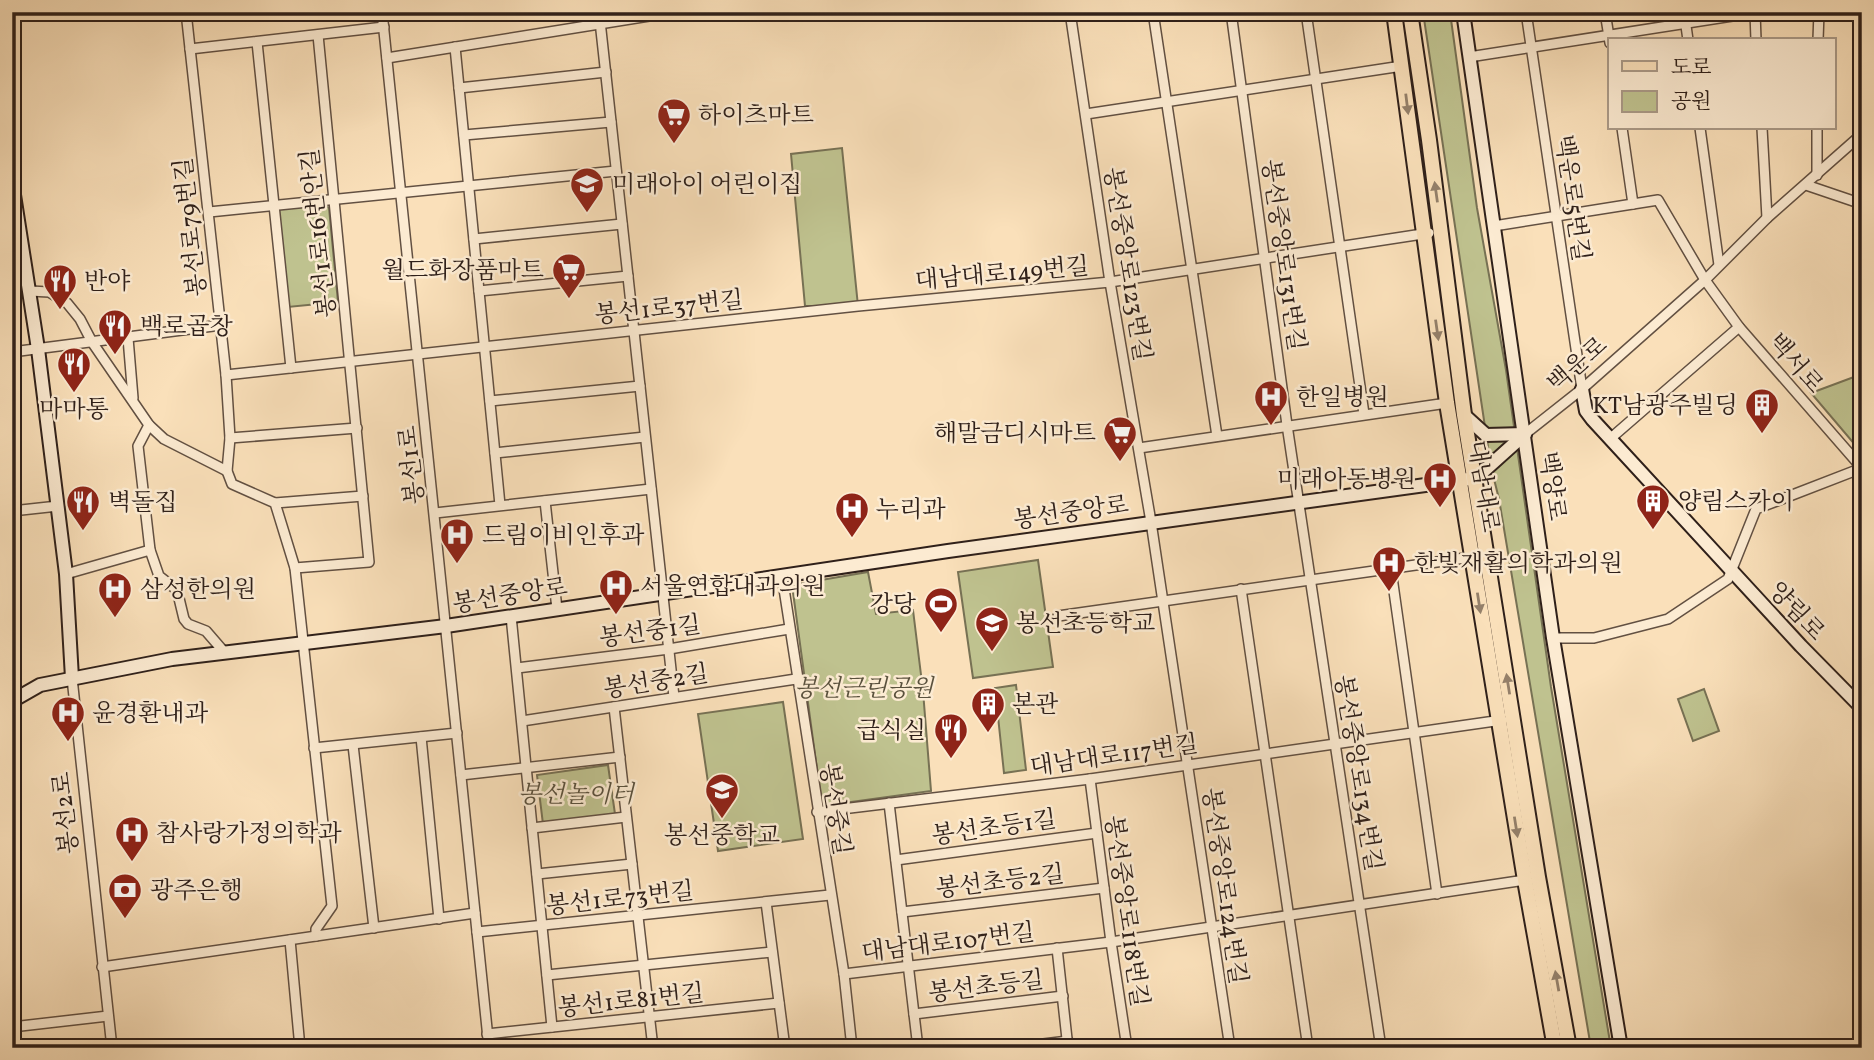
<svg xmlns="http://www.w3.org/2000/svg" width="1874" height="1060" viewBox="0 0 1874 1060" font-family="Vollkorn,'Noto Serif KR',serif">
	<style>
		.green { fill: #bfc28f; stroke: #777154; stroke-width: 2 }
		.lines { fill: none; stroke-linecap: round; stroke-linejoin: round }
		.street-casing { stroke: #625042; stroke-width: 12 }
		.secondary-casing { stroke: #2f201a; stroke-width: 16 }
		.primary-casing { stroke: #2f201a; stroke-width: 18 }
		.street { stroke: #fcebd2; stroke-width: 9 }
		.secondary { stroke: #fcebd2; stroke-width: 12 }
		.primary { stroke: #fae0ba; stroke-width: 14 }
		.oneway { fill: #94806a }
		.labels { text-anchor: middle; stroke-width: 5; stroke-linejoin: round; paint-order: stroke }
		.poi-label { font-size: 24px; fill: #2f201a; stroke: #fcebd2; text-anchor: start }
		.street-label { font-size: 24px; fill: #2f201a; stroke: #fcebd2 }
		.park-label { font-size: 24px; font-style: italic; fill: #5a513d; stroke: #fcebd2 }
	</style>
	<rect width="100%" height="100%" fill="#fae0ba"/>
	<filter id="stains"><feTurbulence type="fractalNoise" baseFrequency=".00286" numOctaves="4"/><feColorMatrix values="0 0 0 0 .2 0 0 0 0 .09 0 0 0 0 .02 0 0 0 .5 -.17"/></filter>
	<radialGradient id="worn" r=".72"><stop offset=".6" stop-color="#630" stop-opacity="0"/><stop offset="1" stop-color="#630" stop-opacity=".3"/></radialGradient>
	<g class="green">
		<polygon points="1423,12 1450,12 1477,208 1506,370 1551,687 1611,1048 1591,1048 1499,499 1491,467"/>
		<polygon points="842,148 858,306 805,306 791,154"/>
		<polygon points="324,204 329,208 338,302 288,307 278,209"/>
		<polygon points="1862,374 1862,453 1811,393"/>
		<polygon points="1038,560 1053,667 973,678 958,572"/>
		<polygon points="868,572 876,614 913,610 923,691 931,791 822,806 792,585"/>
		<polygon points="1016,685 1026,770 1004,773 995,688"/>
		<polygon points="1704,689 1719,731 1693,741 1678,699"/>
		<polygon points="783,702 803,839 718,851 698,714"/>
		<polygon points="608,765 615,814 543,824 537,775"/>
	</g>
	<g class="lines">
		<g class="street-casing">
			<g id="street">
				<polyline points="186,12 226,375 230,438 227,471 232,484 275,503 295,568 332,906 316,929 316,936"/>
				<polyline points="382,12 489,1048"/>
				<polyline points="599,12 674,697"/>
				<polyline points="1070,12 1110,282 1151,522 1230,1048"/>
				<polyline points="1153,12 1217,436"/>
				<polyline points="1231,12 1287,425 1381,1048"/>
				<polyline points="1306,12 1364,414"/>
				<polyline points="1526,12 1582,389"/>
				<polyline points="1605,12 1610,43"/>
				<polyline points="1684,12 1688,40"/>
				<polyline points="1755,12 1756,40"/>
				<polyline points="1818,40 1819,12"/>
				<polyline points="257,42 291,368"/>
				<polyline points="455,47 500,505"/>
				<polyline points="190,49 384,27"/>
				<polyline points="1469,57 1758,12"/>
				<polyline points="387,58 674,12"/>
				<polyline points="459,88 606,72"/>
				<polyline points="1086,114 1402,66"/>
				<polyline points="1622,128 1633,204"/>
				<polyline points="1700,128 1719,265"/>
				<polyline points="1762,128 1767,218"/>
				<polyline points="464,135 611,122"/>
				<polyline points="1817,175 1817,128"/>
				<polyline points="1806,185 1862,204"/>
				<polyline points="209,212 616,171"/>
				<polyline points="1494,226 1658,200 1705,280 1739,327 1862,468"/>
				<polyline points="474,239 622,224"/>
				<polyline points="30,291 49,292 67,303 80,319 92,342 149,425 164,439 227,471"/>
				<polyline points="479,291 628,276"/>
				<polyline points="128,338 133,398"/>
				<polyline points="12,352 221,325"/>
				<polyline points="226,375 858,306 1110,282 1429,233"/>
				<polyline points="490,401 640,386"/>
				<polyline points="149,425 138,446 150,550 159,576 177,590 184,619 188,624 206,631 225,653"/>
				<polyline points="1525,434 1582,389 1705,280 1767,218 1862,134"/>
				<polyline points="230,438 357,428"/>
				<polyline points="1611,438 1739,327"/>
				<polyline points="1139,448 1447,403"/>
				<polyline points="495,453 645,437"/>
				<polyline points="545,501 557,609"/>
				<polyline points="275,503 363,496"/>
				<polyline points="12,511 58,506"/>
				<polyline points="435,513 651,489"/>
				<polyline points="295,568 369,562 318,35"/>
				<polyline points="1391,570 1437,894"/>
				<polyline points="66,574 150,550"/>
				<polyline points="782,576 844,974 852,1048"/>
				<polyline points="1241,589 1308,1048"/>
				<polyline points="511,616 552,1027"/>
				<polyline points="1058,616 1472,557"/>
				<polyline points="1553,638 1594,638 1668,619 1728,579 1756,509 1862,468"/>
				<polyline points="517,668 669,649 789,629"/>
				<polyline points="72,678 112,1048"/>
				<polyline points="614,707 653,1048"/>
				<polyline points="522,721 796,679"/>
				<polyline points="421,737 439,919"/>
				<polyline points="353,745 374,928"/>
				<polyline points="314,748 457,733"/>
				<polyline points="461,775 620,757"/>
				<polyline points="1090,779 1111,942 1127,1048"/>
				<polyline points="889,803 918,1048"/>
				<polyline points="817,812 1090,779 1502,720"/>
				<polyline points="532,828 626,817"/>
				<polyline points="896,860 1097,833"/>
				<polyline points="537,874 632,864"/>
				<polyline points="766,902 785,1048"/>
				<polyline points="902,912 1104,888"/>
				<polyline points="477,932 830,895"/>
				<polyline points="290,940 300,1048"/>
				<polyline points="1057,948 1068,1048"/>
				<polyline points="102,967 475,913"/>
				<polyline points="844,974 1111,942 1525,880"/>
				<polyline points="547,975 772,952"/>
				<polyline points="914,1014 1063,996"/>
				<polyline points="12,1027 108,1016"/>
				<polyline points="487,1034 779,1003"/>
				<polyline points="1011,1048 1068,1041"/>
				<polyline points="1539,1048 1554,1045"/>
			</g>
		</g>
		<g class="secondary-casing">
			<g id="secondary">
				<polyline points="1463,12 1553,638 1621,1048"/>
				<polyline points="12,182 38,349 66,574 72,678"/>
				<polyline points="1582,389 1586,411 1592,419 1801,646 1862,708"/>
				<polyline points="1464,415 1486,435 1525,434"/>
				<polyline points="12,701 40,685 172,659 446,626 948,551 1476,478 1525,434"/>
			</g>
		</g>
		<g class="primary-casing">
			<g id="primary">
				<polyline points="1394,12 1447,403 1525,880 1555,1048"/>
				<polyline points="1410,12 1429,140 1464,415 1538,877 1569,1048"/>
			</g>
		</g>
		<use href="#street" class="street"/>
		<use href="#secondary" class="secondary"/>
		<use href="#primary" class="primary"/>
	</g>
	<defs><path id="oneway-solid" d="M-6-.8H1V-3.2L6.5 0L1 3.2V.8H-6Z" transform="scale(1.75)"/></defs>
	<g class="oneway">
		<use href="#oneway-solid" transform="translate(1407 104) rotate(83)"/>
		<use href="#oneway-solid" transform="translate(1436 192) rotate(-98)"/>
		<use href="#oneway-solid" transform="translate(1437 330) rotate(82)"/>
		<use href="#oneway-solid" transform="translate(1479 603) rotate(81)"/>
		<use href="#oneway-solid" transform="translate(1508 684) rotate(-99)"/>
		<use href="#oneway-solid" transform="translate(1516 827) rotate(81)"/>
		<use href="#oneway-solid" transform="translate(1557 981) rotate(-100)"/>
	</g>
	<defs>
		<g id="supermarket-pin" transform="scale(1.75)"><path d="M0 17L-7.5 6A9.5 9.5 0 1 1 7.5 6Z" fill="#8f2418" stroke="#fcebd2"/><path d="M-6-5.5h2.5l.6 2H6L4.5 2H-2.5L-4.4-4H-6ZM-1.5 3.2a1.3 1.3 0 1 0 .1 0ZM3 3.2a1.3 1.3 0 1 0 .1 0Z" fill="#fff"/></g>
		<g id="school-pin" transform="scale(1.75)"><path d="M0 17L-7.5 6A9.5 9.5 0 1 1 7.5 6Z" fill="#8f2418" stroke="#fcebd2"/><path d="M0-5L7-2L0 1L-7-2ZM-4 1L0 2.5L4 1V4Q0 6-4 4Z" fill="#fff"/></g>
		<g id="restaurant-pin" transform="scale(1.75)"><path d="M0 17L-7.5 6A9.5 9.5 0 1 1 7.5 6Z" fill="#8f2418" stroke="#fcebd2"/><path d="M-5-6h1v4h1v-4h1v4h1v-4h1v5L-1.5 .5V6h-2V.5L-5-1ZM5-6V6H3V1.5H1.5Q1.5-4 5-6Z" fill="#fff"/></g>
		<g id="hospital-pin" transform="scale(1.75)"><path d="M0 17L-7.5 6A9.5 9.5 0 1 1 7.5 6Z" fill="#8f2418" stroke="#fcebd2"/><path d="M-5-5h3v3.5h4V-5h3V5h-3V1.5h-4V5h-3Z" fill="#fff"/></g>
		<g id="building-pin" transform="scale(1.75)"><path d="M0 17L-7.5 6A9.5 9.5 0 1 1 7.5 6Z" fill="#8f2418" stroke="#fcebd2"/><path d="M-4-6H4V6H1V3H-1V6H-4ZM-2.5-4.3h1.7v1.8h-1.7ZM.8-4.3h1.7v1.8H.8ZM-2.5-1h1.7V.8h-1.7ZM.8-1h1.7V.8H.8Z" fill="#fff"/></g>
		<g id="stadium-pin" transform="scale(1.75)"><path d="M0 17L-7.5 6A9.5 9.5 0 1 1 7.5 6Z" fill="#8f2418" stroke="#fcebd2"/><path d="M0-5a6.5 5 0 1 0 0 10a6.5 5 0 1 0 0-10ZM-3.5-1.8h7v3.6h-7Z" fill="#fff"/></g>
		<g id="bank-pin" transform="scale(1.75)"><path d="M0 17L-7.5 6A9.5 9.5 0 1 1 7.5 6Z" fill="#8f2418" stroke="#fcebd2"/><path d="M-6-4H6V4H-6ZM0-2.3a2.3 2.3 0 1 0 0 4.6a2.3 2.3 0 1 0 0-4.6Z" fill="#fff"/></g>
	</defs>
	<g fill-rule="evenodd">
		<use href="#supermarket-pin" x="674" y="115"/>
		<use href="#school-pin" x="587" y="184"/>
		<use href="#supermarket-pin" x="569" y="270"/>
		<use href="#restaurant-pin" x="60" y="281"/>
		<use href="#restaurant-pin" x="115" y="326"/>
		<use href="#restaurant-pin" x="74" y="364"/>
		<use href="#hospital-pin" x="1271" y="397"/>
		<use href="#building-pin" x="1762" y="405"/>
		<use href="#supermarket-pin" x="1120" y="433"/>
		<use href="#hospital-pin" x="1440" y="479"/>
		<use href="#building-pin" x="1653" y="501"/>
		<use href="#restaurant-pin" x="83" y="502"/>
		<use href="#hospital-pin" x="852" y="509"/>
		<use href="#hospital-pin" x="457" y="535"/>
		<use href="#hospital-pin" x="1389" y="563"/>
		<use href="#hospital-pin" x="616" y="586"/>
		<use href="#hospital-pin" x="115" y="589"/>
		<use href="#stadium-pin" x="941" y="604"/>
		<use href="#school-pin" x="992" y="623"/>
		<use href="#building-pin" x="988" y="704"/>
		<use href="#hospital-pin" x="68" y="713"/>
		<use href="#restaurant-pin" x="951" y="730"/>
		<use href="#school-pin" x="722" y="790"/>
		<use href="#hospital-pin" x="132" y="833"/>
		<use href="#bank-pin" x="125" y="890"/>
	</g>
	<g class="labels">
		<g class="poi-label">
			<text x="698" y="123">하이츠마트</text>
			<text x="612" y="192">미래아이 어린이집</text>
			<text x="544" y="278" text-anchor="end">월드화장품마트</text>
			<text x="84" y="289">반야</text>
			<text x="140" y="334">백로곱창</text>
			<text x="1296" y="405">한일병원</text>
			<text x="1738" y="413" text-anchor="end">KT남광주빌딩</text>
			<text x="74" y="417" text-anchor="middle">마마통</text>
			<text x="1096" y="441" text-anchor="end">해말금디시마트</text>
			<text x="1416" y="487" text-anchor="end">미래아동병원</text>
			<text x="1678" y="509">양림스카이</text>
			<text x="108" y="510">벽돌집</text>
			<text x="876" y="517">누리과</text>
			<text x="482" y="543">드림이비인후과</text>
			<text x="1414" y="571">한빛재활의학과의원</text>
			<text x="640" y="594">서울연합내과의원</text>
			<text x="140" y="597">삼성한의원</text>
			<text x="916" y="612" text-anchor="end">강당</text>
			<text x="1016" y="631">봉선초등학교</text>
			<text x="1012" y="712">본관</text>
			<text x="92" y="721">윤경환내과</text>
			<text x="926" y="738" text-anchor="end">급식실</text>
			<text x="156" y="841">참사랑가정의학과</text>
			<text x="722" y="843" text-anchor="middle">봉선중학교</text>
			<text x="150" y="898">광주은행</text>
		</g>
		<g class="street-label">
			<text transform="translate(1573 198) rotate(82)" y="8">백운로5번길</text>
			<text transform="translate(190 227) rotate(-96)" y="8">봉선로79번길</text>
			<text transform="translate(318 233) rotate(-96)" y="8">봉선1로16번안길</text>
			<text transform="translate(1284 255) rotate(82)" y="8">봉선중앙로131번길</text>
			<text transform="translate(1128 264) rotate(81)" y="8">봉선중앙로123번길</text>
			<text transform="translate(1002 273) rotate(-5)" y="8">대남대로149번길</text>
			<text transform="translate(669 307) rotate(-6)" y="8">봉선1로37번길</text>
			<text transform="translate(1796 363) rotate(49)" y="8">백서로</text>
			<text transform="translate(1577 364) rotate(-41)" y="8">백운로</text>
			<text transform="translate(411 465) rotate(-96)" y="8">봉선1로</text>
			<text transform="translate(1484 486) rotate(81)" y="8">대남대로</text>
			<text transform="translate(1553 486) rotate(82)" y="8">백양로</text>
			<text transform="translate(1071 512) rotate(-8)" y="8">봉선중앙로</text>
			<text transform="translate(510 595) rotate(-9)" y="8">봉선중앙로</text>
			<text transform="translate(1797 611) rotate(47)" y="8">양림로</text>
			<text transform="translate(650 631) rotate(-8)" y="8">봉선중1길</text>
			<text transform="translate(656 681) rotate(-9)" y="8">봉선중2길</text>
			<text transform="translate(1114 755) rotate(-8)" y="8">대남대로117번길</text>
			<text transform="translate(1359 773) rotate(81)" y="8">봉선중앙로134번길</text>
			<text transform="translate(836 809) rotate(81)" y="8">봉선중길</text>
			<text transform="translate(65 813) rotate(-96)" y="8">봉선2로</text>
			<text transform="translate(994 827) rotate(-8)" y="8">봉선초등1길</text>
			<text transform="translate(1000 881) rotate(-7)" y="8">봉선초등2길</text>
			<text transform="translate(1225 886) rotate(82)" y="8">봉선중앙로124번길</text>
			<text transform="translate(620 898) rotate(-6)" y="8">봉선1로73번길</text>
			<text transform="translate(1127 911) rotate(82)" y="8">봉선중앙로118번길</text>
			<text transform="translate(948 942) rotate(-7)" y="8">대남대로107번길</text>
			<text transform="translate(986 986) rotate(-7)" y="8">봉선초등길</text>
			<text transform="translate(631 1000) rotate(-6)" y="8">봉선1로81번길</text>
		</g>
		<g class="park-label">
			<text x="864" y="696">봉선근린공원</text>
			<text x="576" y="802">봉선놀이터</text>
		</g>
	</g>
	<rect width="1874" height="1060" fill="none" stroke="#fae0ba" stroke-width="42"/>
	<rect x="14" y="14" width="1846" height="1032" fill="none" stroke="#2f201a" stroke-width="3.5"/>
	<rect x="21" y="21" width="1832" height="1018" fill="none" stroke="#2f201a" stroke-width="2"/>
	<rect x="1608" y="38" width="228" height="91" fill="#fcebd2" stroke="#aa9a88" stroke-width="2"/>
	<rect x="1622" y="61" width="35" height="10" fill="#fae0ba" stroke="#aa9a88" stroke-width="2"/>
	<text x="1671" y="74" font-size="21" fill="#2f201a">도로</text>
	<rect x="1622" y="91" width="35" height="21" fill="#bfc28f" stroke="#aa9a88" stroke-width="2"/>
	<text x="1671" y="108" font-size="21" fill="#2f201a">공원</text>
	<rect width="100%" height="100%" filter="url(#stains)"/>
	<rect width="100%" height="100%" fill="url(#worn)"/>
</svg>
